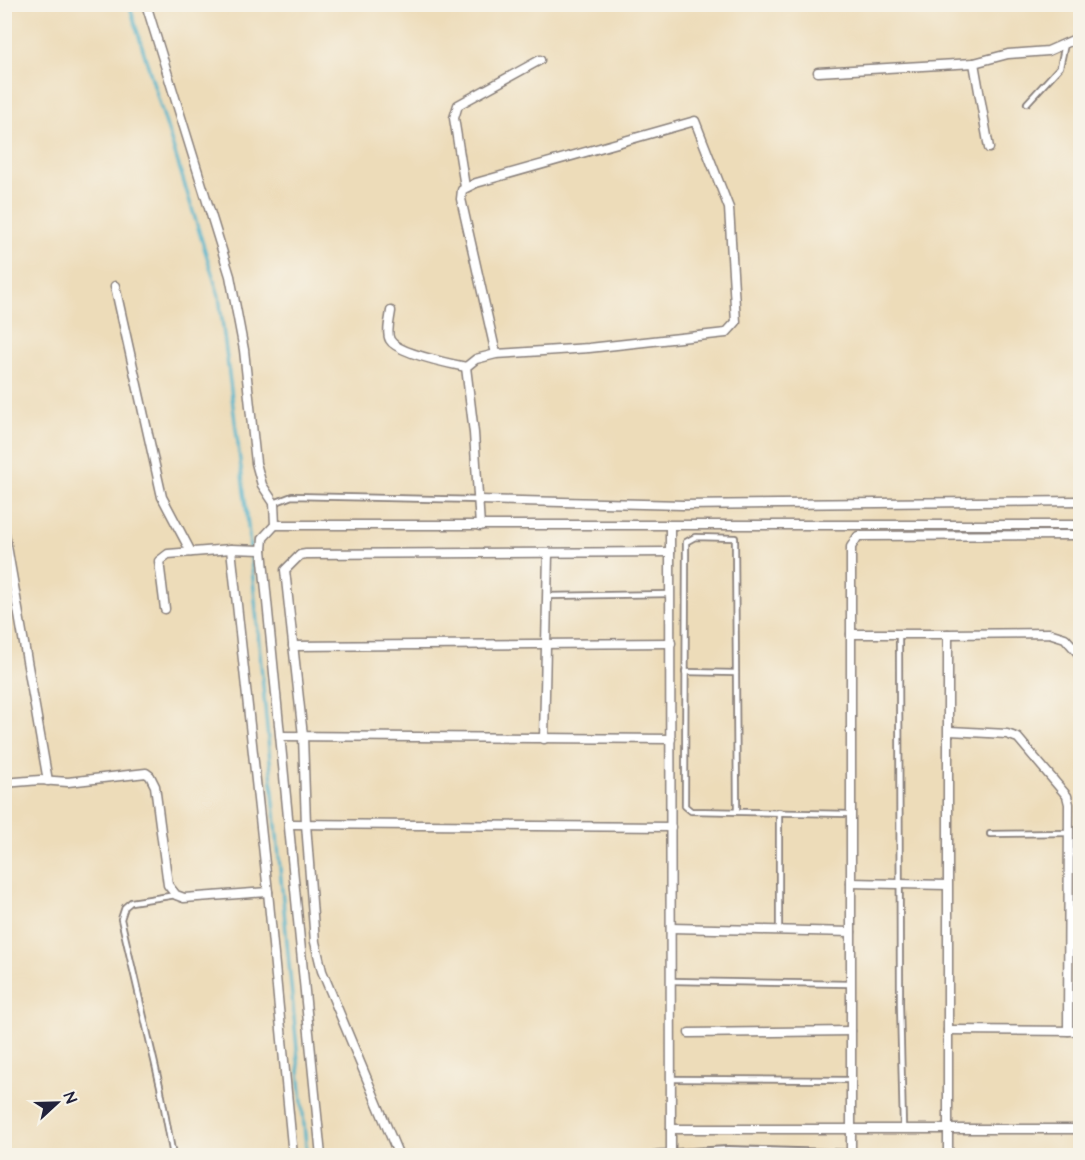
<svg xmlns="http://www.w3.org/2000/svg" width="1085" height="1160" viewBox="0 0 1085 1160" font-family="'Architects Daughter',sans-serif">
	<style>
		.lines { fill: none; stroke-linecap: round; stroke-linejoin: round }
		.stream { stroke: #4db3cc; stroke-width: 3 }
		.service-casing { stroke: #887f7a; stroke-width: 8 }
		.minor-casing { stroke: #887f7a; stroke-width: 11 }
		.tertiary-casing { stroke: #887f7a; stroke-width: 14 }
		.service { stroke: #fff; stroke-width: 4.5 }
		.minor { stroke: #fff; stroke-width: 8 }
		.tertiary { stroke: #fff; stroke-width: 10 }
	</style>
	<rect width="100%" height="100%" fill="#f7f3e8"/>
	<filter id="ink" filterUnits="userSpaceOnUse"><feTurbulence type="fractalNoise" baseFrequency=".0167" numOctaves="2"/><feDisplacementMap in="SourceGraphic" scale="12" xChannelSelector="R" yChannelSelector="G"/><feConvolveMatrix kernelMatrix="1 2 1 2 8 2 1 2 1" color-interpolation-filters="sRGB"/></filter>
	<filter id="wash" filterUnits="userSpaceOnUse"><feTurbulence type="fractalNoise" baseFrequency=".008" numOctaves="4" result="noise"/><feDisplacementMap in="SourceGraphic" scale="24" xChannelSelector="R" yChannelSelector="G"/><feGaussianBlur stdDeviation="1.35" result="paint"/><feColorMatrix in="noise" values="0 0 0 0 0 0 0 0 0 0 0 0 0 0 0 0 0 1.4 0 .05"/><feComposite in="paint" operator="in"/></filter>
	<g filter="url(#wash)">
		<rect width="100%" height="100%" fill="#eddcb9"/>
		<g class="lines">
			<polyline class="stream" points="129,4 219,296 247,515 307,1156"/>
		</g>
	</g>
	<g filter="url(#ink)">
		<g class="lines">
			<g class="service-casing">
				<g id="service">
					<polyline points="1027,103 1060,67 1065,44"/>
					<polyline points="274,503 292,496 480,500"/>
					<polyline points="547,596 670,594"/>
					<polyline points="899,635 900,1004 903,1127"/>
					<polyline points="685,672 736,673"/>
					<polyline points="737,811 735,538 695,537 686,542 685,806 691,811 851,814"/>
					<polyline points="779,812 779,930"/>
					<polyline points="990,834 1069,833"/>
					<polyline points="671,981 851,984"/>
					<polyline points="671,1079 851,1080"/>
					<polyline points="173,1156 160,1086 121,919 125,907 131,902 176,895"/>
				</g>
			</g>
			<g class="minor-casing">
				<g id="minor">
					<polyline points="146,4 230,276 244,350 256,463 262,485 274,503 275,525 263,538 262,550 321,1156"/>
					<polyline points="974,63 989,148"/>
					<polyline points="818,72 974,63 1008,54 1048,51 1080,37"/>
					<polyline points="465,187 454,118 458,105 540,60"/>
					<polyline points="115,286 162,497 191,552"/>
					<path d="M391 311C390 319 386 333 390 340 397 353 451 364 466 367"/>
					<polyline points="466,367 476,359 496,354 589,348 726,333 736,322 729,208 695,121 476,183 462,190 461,199 496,354"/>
					<polyline points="466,367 474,433 480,526"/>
					<polyline points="480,500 683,505 1080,501"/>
					<polyline points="275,525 1080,525"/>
					<polyline points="670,527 671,1153"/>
					<polyline points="4,529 48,781"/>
					<polyline points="262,550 231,549 268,892 293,1156"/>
					<polyline points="165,609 159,561 168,554 231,549"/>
					<polyline points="851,634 948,634 948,1156"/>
					<polyline points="948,634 1049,633 1065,638 1080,655"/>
					<polyline points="293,646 671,643"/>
					<polyline points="950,731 1007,734 1018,738 1067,796 1069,804 1068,1031"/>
					<polyline points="281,736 671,739"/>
					<polyline points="544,739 548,553"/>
					<polyline points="4,783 40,780 68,782 146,773 150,776 155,786 168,885 176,895 184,898 268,892"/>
					<polyline points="289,824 671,827"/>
					<polyline points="851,883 947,885"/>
					<polyline points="671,928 851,932"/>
					<polyline points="948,1030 1080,1031"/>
					<polyline points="689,1033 851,1031"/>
					<polyline points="671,1129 1080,1129"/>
					<polyline points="851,1155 851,547 858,536 1080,535"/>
					<polyline points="399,1156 322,971 315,942 306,824 303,736 285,570 300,555 306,554 670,552"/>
				</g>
			</g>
			<g class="tertiary-casing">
				<polyline id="tertiary" points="657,1156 728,1152 861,1156"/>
			</g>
			<use href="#service" class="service"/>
			<use href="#minor" class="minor"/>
			<use href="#tertiary" class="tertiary"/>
		</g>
	</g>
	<rect width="1085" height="1160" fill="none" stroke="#f7f3e8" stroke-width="24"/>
	<g transform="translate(57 1103) rotate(68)" stroke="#f7f3e8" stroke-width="4.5" paint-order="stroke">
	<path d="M0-4.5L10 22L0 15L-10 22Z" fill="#22223b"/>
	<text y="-9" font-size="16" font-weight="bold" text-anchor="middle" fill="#22223b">N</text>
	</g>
</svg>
